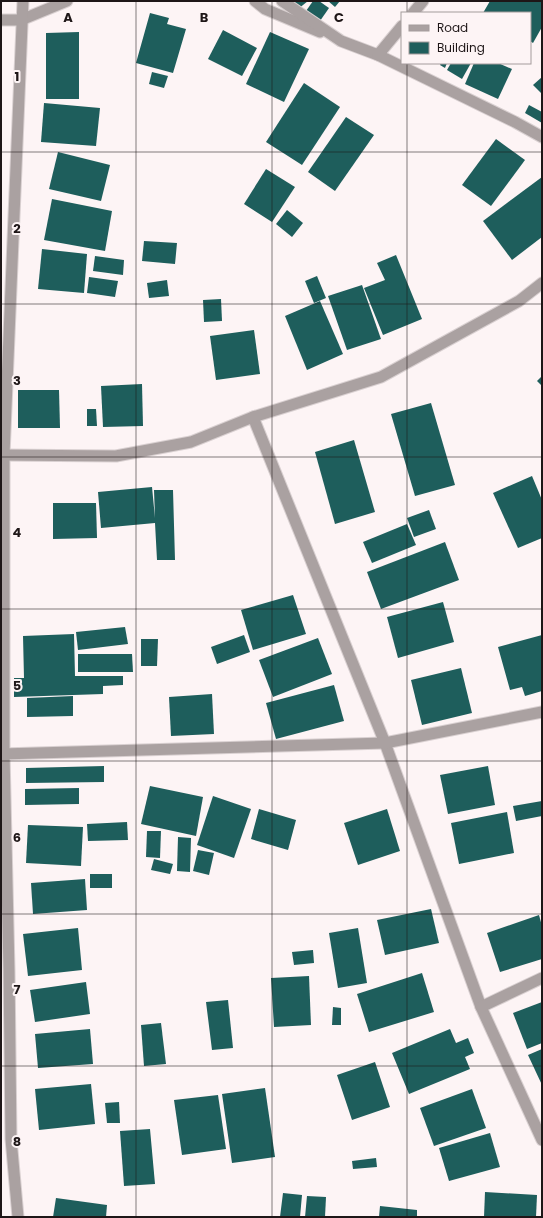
<svg xmlns="http://www.w3.org/2000/svg" width="543" height="1218" viewBox="0 0 543 1218" font-family="Poppins,sans-serif">
	<style>
		.building { fill: #1e5e5c }
		.lines { fill: none; stroke-linecap: round; stroke-linejoin: round }
		.minor-casing { stroke: #d9d0d1; stroke-width: 13 }
		.minor { stroke: #aaa1a1; stroke-width: 11 }
		.grid { fill: none; stroke: #1e1617; stroke-width: 1; stroke-opacity: 0.55 }
		.grid-label { font-size: 13px; text-anchor: middle; font-weight: bold; fill: #1e1617; stroke: #fdf4f5; stroke-width: 4; stroke-linejoin: round; paint-order: stroke }
	</style>
	<rect width="100%" height="100%" fill="#fdf4f5"/>
	<g class="building">
		<polygon points="291,1 308,1 298,9"/>
		<polygon points="313,1 319,1 329,8 320,21 306,11"/>
		<polygon points="328,1 340,1 335,7"/>
		<polygon points="490,1 542,1 542,27 533,43 530,41 530,13 483,13"/>
		<polygon points="150,13 169,18 167,24 186,29 173,73 136,63"/>
		<polygon points="223,30 257,48 242,76 208,59"/>
		<polygon points="79,32 79,99 46,99 46,33"/>
		<polygon points="270,32 309,49 284,102 246,84"/>
		<polygon points="441,63 447,63 445,68 440,65"/>
		<polygon points="451,63 471,63 462,79 447,70"/>
		<polygon points="474,63 498,63 512,69 498,99 465,84"/>
		<polygon points="152,72 168,76 164,88 149,84"/>
		<polygon points="542,77 542,94 533,85"/>
		<polygon points="304,83 340,107 302,165 266,142"/>
		<polygon points="44,103 100,108 96,146 41,142"/>
		<polygon points="529,105 542,112 542,123 525,113"/>
		<polygon points="346,117 374,135 335,191 308,172"/>
		<polygon points="496,139 525,160 491,206 462,185"/>
		<polygon points="58,152 110,165 101,201 49,189"/>
		<polygon points="266,169 295,187 272,222 244,204"/>
		<polygon points="542,177 542,237 512,260 483,221"/>
		<polygon points="52,199 112,211 105,251 44,240"/>
		<polygon points="287,210 303,223 292,237 276,224"/>
		<polygon points="144,241 177,243 175,264 142,261"/>
		<polygon points="42,249 87,254 84,293 38,289"/>
		<polygon points="396,255 422,319 383,335 364,288 385,280 377,263"/>
		<polygon points="95,256 124,260 123,275 93,271"/>
		<polygon points="317,276 326,298 314,303 305,281"/>
		<polygon points="89,277 118,281 115,297 87,293"/>
		<polygon points="167,280 169,296 149,298 147,283"/>
		<polygon points="362,285 381,339 347,350 328,296"/>
		<polygon points="221,299 222,321 204,322 203,300"/>
		<polygon points="320,301 343,354 307,370 285,316"/>
		<polygon points="254,330 260,374 216,380 210,336"/>
		<polygon points="542,376 542,386 537,381"/>
		<polygon points="142,384 143,426 103,427 101,386"/>
		<polygon points="18,390 59,390 60,428 18,428"/>
		<polygon points="431,403 455,485 415,496 391,414"/>
		<polygon points="87,409 96,409 97,426 87,426"/>
		<polygon points="354,440 375,512 335,524 315,452"/>
		<polygon points="532,476 542,500 542,538 518,548 493,493"/>
		<polygon points="152,487 155,518 154,490 173,490 175,560 157,560 155,523 101,528 98,492"/>
		<polygon points="53,503 96,503 97,538 53,539"/>
		<polygon points="429,510 436,529 414,537 407,518"/>
		<polygon points="407,524 416,545 372,563 363,542"/>
		<polygon points="445,542 459,580 381,609 367,572"/>
		<polygon points="293,595 306,634 253,650 241,610"/>
		<polygon points="443,602 454,642 398,658 387,617"/>
		<polygon points="125,627 128,644 78,650 76,632"/>
		<polygon points="74,634 75,676 123,676 123,685 103,686 103,694 14,697 14,678 24,678 23,636"/>
		<polygon points="244,635 250,652 217,664 211,647"/>
		<polygon points="542,635 542,680 541,681 542,691 525,696 522,687 510,690 498,647"/>
		<polygon points="318,638 332,674 273,697 259,660"/>
		<polygon points="141,639 158,639 157,666 141,666"/>
		<polygon points="78,654 132,654 133,672 78,672"/>
		<polygon points="461,668 472,713 422,725 411,680"/>
		<polygon points="334,685 344,721 276,739 266,703"/>
		<polygon points="212,694 214,734 171,736 169,697"/>
		<polygon points="73,696 73,716 27,717 27,698"/>
		<polygon points="104,766 104,782 26,783 26,768"/>
		<polygon points="488,766 495,805 448,814 440,775"/>
		<polygon points="150,786 203,797 196,836 141,824"/>
		<polygon points="79,788 79,804 25,805 25,789"/>
		<polygon points="213,796 251,809 234,858 197,845"/>
		<polygon points="542,801 542,816 516,821 513,806"/>
		<polygon points="259,809 296,820 288,850 251,839"/>
		<polygon points="387,809 400,851 358,865 344,823"/>
		<polygon points="507,812 514,853 459,864 451,823"/>
		<polygon points="127,822 128,840 88,841 87,824"/>
		<polygon points="28,825 83,827 81,866 26,863"/>
		<polygon points="147,831 161,831 160,858 146,857"/>
		<polygon points="178,837 191,838 190,872 177,871"/>
		<polygon points="198,850 214,853 209,875 193,871"/>
		<polygon points="154,859 173,864 170,874 151,870"/>
		<rect x="90" y="874" width="22" height="14"/>
		<polygon points="85,879 87,910 33,914 31,883"/>
		<polygon points="431,909 439,943 385,955 377,920"/>
		<polygon points="539,915 542,926 542,959 500,972 487,933"/>
		<polygon points="78,928 82,970 28,976 23,934"/>
		<polygon points="358,928 367,983 338,988 329,933"/>
		<polygon points="313,950 314,963 294,965 292,952"/>
		<polygon points="422,973 434,1012 369,1032 357,994"/>
		<polygon points="309,976 311,1025 274,1027 271,978"/>
		<polygon points="86,982 90,1014 35,1022 30,990"/>
		<polygon points="228,1000 233,1048 212,1050 206,1002"/>
		<polygon points="542,1002 542,1043 527,1049 513,1013"/>
		<polygon points="333,1007 341,1008 341,1025 332,1025"/>
		<polygon points="161,1023 166,1064 144,1066 141,1025"/>
		<polygon points="90,1029 93,1064 38,1068 35,1034"/>
		<polygon points="450,1029 456,1043 468,1038 474,1053 465,1057 470,1069 409,1094 392,1053"/>
		<polygon points="542,1049 542,1085 528,1055"/>
		<polygon points="375,1062 390,1107 352,1120 337,1075"/>
		<polygon points="91,1084 95,1124 39,1130 35,1089"/>
		<polygon points="265,1088 275,1157 232,1163 222,1094"/>
		<polygon points="472,1089 486,1128 434,1146 420,1108"/>
		<polygon points="218,1095 226,1149 182,1155 174,1100"/>
		<polygon points="119,1102 120,1123 107,1123 105,1103"/>
		<polygon points="150,1129 155,1184 124,1186 120,1131"/>
		<polygon points="490,1133 500,1167 449,1181 439,1148"/>
		<polygon points="376,1158 377,1167 353,1169 352,1161"/>
		<polygon points="485,1192 537,1195 536,1217 484,1217"/>
		<polygon points="283,1193 302,1195 300,1217 280,1217"/>
		<polygon points="307,1196 326,1197 325,1217 305,1217"/>
		<polygon points="56,1198 107,1205 106,1217 53,1217"/>
		<polygon points="380,1206 417,1210 417,1217 379,1217"/>
	</g>
	<g class="lines">
		<g class="minor-casing">
			<g id="minor">
				<polyline points="255,1 265,9 320,32"/>
				<polyline points="282,1 341,41 378,55 515,122 542,137"/>
				<polyline points="413,13 423,1"/>
				<polyline points="1,20 21,20 67,1"/>
				<polyline points="378,55 402,26"/>
				<polyline points="253,417 385,743 481,1007 542,1140"/>
				<polyline points="1,455 116,456 191,442 253,417 381,377 519,301 542,283"/>
				<polyline points="1,754 385,743 542,712"/>
				<polyline points="481,1007 542,978"/>
				<polyline points="18,1217 11,1139 9,969 4,754 4,455 23,1"/>
			</g>
		</g>
		<use href="#minor" class="minor"/>
	</g>
	<path class="grid" d="M136 1V1217M272 1V1217M407 1V13M407 63V1217M1 152H542M1 304H542M1 457H542M1 609H542M1 761H542M1 914H542M1 1066H542"/>
	<g class="grid-label">
		<text x="68" y="22">A</text>
		<text x="204" y="22">B</text>
		<text x="339" y="22">C</text>
		<text x="17" y="81">1</text>
		<text x="17" y="233">2</text>
		<text x="17" y="385">3</text>
		<text x="17" y="537">4</text>
		<text x="17" y="690">5</text>
		<text x="17" y="842">6</text>
		<text x="17" y="994">7</text>
		<text x="17" y="1146">8</text>
	</g>
	<rect width="543" height="1218" fill="none" stroke="#1e1617" stroke-width="4"/>
	<rect x="401" y="12" width="130" height="52" fill="#fdf4f5" stroke="#a49b9c"/>
	<rect x="409" y="25" width="20" height="6" fill="#aaa1a1" stroke="#a49b9c"/>
	<text x="437" y="32" font-size="12" fill="#1e1617">Road</text>
	<rect x="409" y="42" width="20" height="12" fill="#1e5e5c" stroke="#a49b9c"/>
	<text x="437" y="52" font-size="12" fill="#1e1617">Building</text>
</svg>
